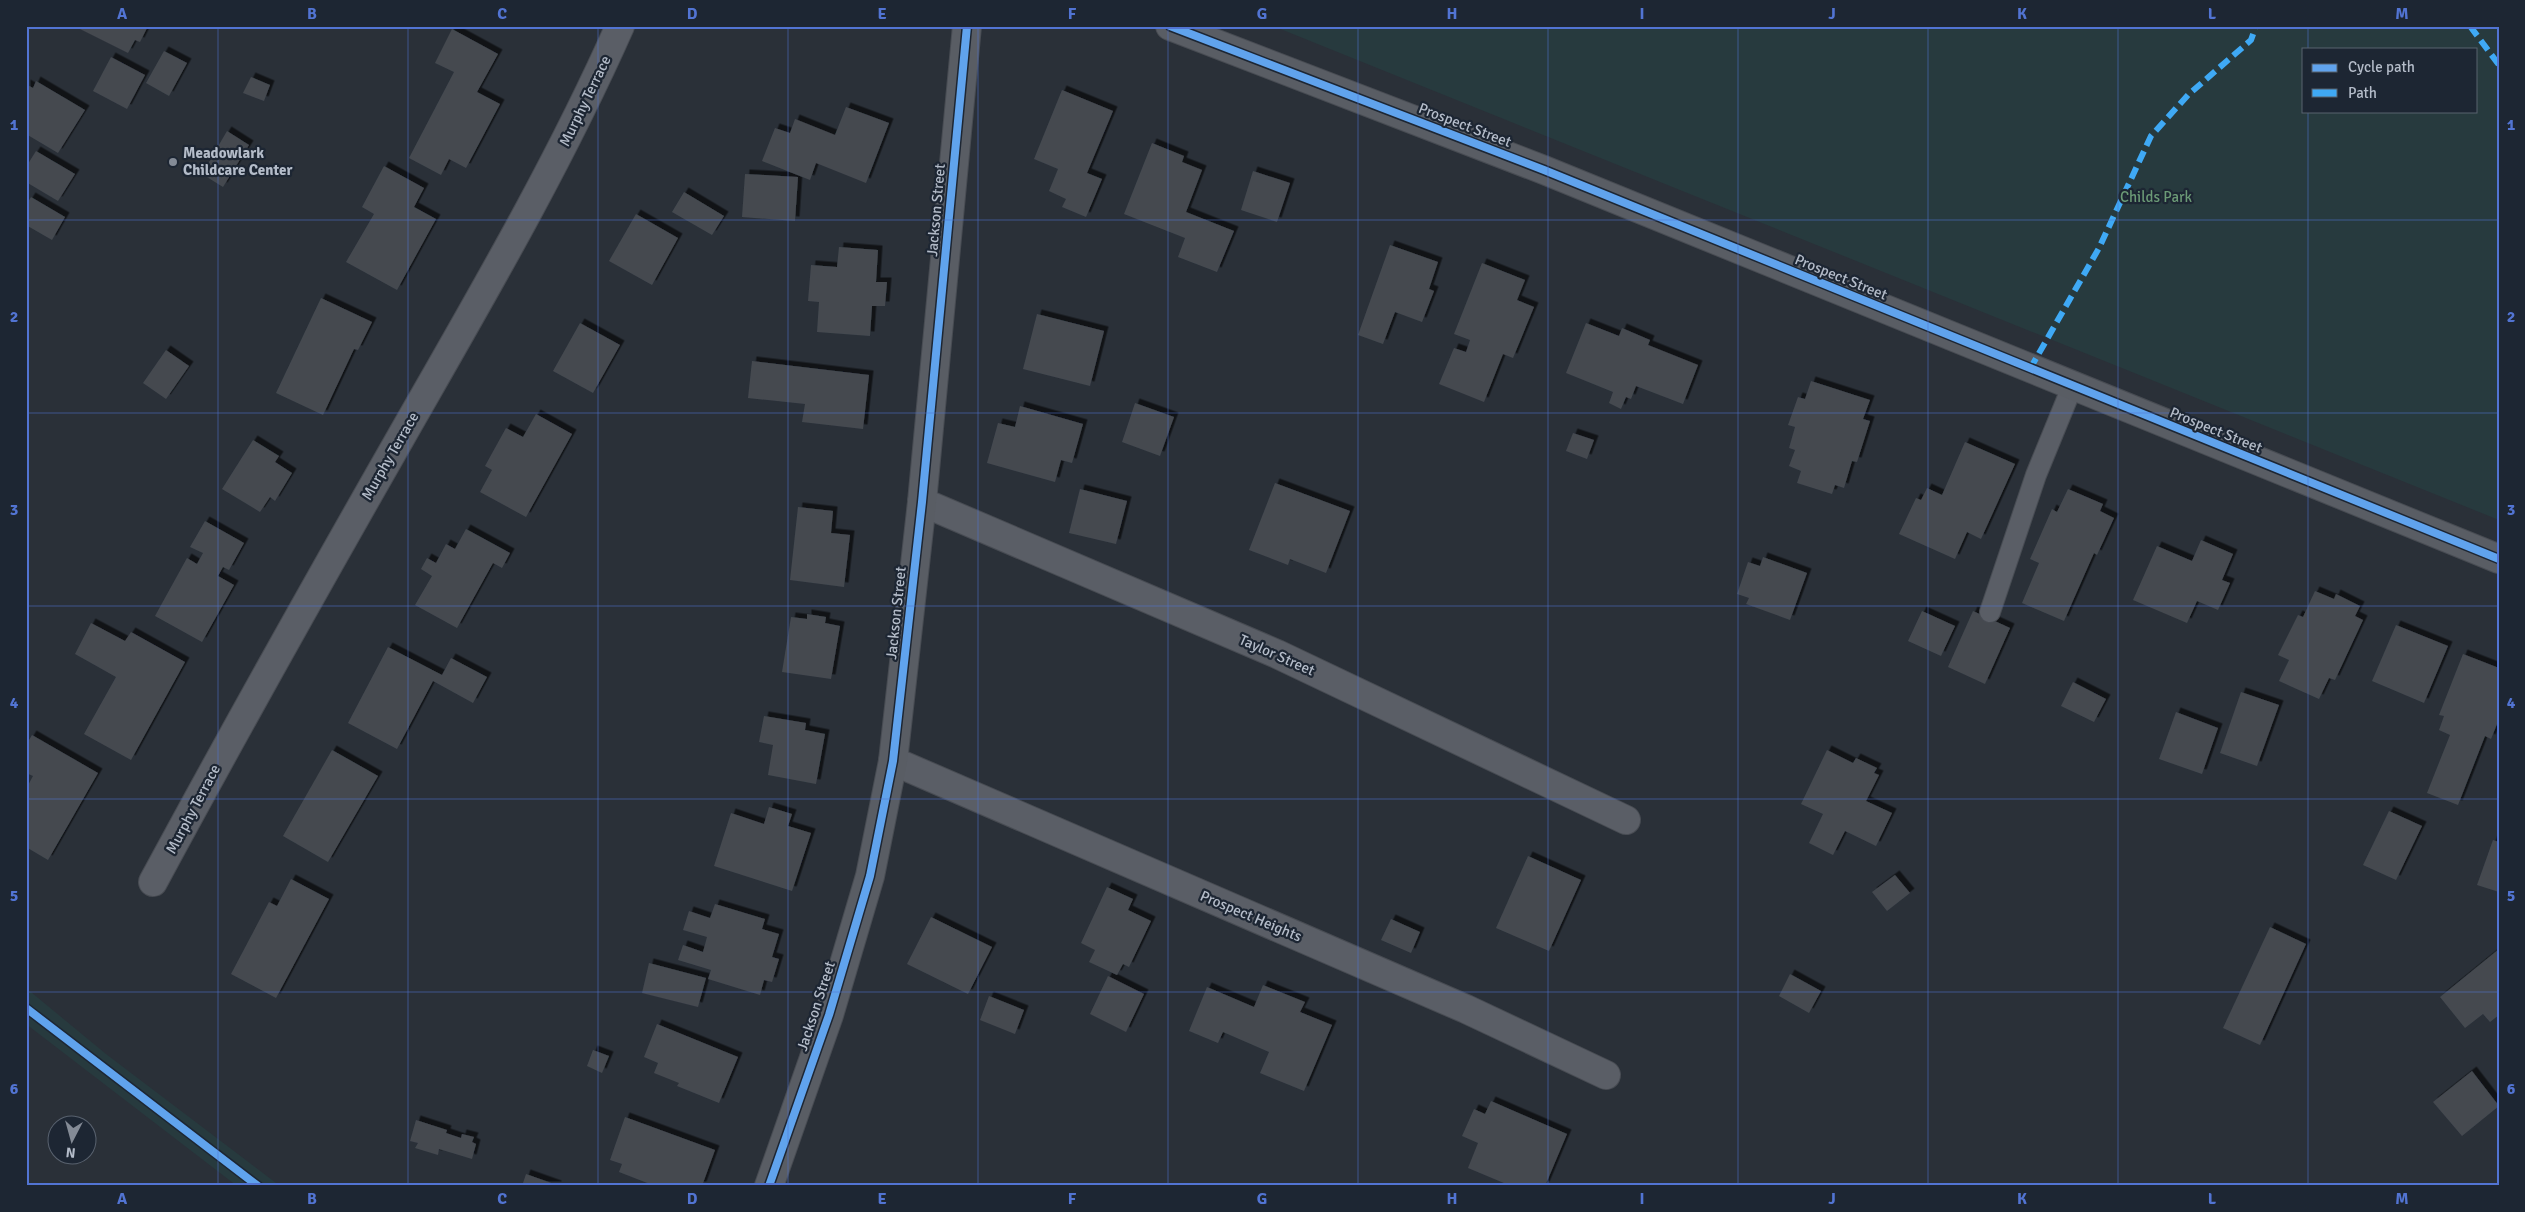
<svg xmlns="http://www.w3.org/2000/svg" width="2525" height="1212" viewBox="0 0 2525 1212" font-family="Signika,sans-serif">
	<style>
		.green { fill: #273a3e; fill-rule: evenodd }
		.building { fill: #444950; filter: url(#shadow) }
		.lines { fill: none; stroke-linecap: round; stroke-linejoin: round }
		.lane-casing { stroke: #484c53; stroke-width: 22 }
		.street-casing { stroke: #484c53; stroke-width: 30 }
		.secondary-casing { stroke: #484c53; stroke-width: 30 }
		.lane { stroke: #5a5e66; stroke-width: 20 }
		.street { stroke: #5a5e66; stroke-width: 28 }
		.secondary { stroke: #595d64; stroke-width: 28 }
		.quiet { stroke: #3fa9f5; stroke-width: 6; stroke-dasharray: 12 6; stroke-linecap: butt }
		.cycleway-casing { stroke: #1d2633; stroke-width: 11 }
		.cycleway { stroke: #60a3ed; stroke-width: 8 }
		.grid { fill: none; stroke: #5274d3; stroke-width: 1; stroke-opacity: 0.55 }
		.poi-dot { fill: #848b96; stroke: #1d2633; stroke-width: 2 }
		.labels { text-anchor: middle; stroke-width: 4.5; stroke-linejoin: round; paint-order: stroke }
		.street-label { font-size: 15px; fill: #b4bcc9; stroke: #1d2633 }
		.poi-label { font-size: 15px; font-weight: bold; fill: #b4bcc9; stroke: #1d2633; text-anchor: start }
		.park-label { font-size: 15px; fill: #6b9a76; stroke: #1d2633 }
		.neatline { fill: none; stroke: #5274d3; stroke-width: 2 }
		.grid-label { font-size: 16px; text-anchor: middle; font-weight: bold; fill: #5274d3 }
	</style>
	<defs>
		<filter id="shadow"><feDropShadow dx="4.5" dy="-4.5" stdDeviation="0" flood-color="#0009"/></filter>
	</defs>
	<rect width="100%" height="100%" fill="#2a3038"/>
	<g class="green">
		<path d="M1273 26H2499V520ZM2304 49H2476V111H2304Z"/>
		<polygon points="26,988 106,1054 280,1186 237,1186 26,1024"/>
	</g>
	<g class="building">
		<polygon points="74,26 148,26 140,42 135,40 128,53"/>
		<polygon points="452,29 498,54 477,92 500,104 466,168 449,159 441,175 409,158 454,72 435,63"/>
		<polygon points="164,51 187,63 169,96 146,83"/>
		<polygon points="111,57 145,75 127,109 93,91"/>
		<polygon points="251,77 270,85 264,101 243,93"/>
		<polygon points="36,81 85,110 58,153 26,134 26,84 33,88"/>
		<polygon points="1062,90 1113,111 1087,173 1102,179 1086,217 1062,207 1066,199 1049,191 1058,169 1034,159"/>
		<polygon points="846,107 889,123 866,183 816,163 810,180 762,161 775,128 790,133 795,119 835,135"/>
		<polygon points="227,131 249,145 223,187 202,174"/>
		<polygon points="1152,143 1184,156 1182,162 1202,170 1186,212 1234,231 1217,272 1178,257 1185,238 1124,214"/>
		<polygon points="36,151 75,174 58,201 26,182 26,167"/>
		<polygon points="384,166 424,188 414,207 436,219 397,290 346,262 374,214 362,207"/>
		<polygon points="1253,171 1290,183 1277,222 1241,210"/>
		<polygon points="745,174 798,177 795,221 742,217"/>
		<polygon points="684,192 724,216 712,235 672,212"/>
		<polygon points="31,197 65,217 52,240 26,225 26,205"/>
		<polygon points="636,214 678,238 652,285 609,261"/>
		<polygon points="1390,245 1438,262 1429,289 1434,291 1422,322 1395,312 1383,344 1358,335"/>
		<polygon points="839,247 878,250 876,282 887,282 885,306 872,306 870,336 817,332 819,302 808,301 811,265 837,267"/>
		<polygon points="1482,263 1525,280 1517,300 1534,307 1513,358 1503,354 1484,402 1439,384 1454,348 1466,352 1470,340 1454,334"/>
		<polygon points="321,298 372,322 358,350 354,349 323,415 276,393"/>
		<polygon points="1037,314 1104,331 1090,386 1023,369"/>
		<polygon points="580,323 620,345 593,393 553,371"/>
		<polygon points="1586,323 1619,336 1622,328 1650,340 1648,345 1698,365 1683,404 1636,386 1631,399 1626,397 1621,409 1609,403 1613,392 1566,373"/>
		<polygon points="166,350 189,366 166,399 143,383"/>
		<polygon points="752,361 869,375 863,429 802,422 805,404 748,398"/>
		<polygon points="1811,381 1870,400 1863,419 1870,421 1857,462 1852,461 1844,488 1835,485 1832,494 1797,483 1801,471 1789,466 1795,450 1789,448 1795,427 1788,425 1798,397 1805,399"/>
		<polygon points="1135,403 1174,417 1160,456 1122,442"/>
		<polygon points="1020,406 1083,424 1072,463 1061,460 1055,482 987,463 998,423 1015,427"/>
		<polygon points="536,414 572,434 526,517 480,492 492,470 485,466 506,428 523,437"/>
		<polygon points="1573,433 1594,440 1587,459 1566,451"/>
		<polygon points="253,440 279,456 275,462 292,473 275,501 270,497 260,512 222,489"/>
		<polygon points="1965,442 2015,464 1981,539 1967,532 1955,559 1899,534 1916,498 1921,500 1927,488 1942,495"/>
		<polygon points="1275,483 1350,511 1326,573 1290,559 1288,565 1249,550"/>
		<polygon points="1080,489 1127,501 1116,544 1069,533"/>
		<polygon points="2068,489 2103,504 2100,511 2114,518 2097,555 2094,553 2064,621 2022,603 2039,563 2030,559 2052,509 2057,512"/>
		<polygon points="798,507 833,511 831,533 850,535 844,587 790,580"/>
		<polygon points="205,521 244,543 229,570 223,567 218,576 234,585 202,642 155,616 187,558 197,564 203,553 190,547"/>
		<polygon points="466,529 510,553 502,568 493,563 457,628 415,605 432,576 421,569 427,558 436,563 446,544 455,549"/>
		<polygon points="2201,540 2233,554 2222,580 2230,583 2218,610 2197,601 2187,623 2133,600 2157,546 2192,561"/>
		<polygon points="1763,557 1807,573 1790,620 1746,604 1749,598 1737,594 1748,562 1760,566"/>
		<polygon points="2315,591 2334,599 2336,594 2360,606 2355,616 2363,620 2335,680 2329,678 2319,699 2279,681 2289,660 2278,655 2298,615 2303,617"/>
		<polygon points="1922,611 1955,626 1941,656 1908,641"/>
		<polygon points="1973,611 2010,628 1985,684 1948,667"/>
		<polygon points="807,614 826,617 825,623 840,626 831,679 782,672 791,617 807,619"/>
		<polygon points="91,623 125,641 131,632 185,662 131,760 84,734 116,677 75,654"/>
		<polygon points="2396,625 2448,646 2424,703 2372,681"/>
		<polygon points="388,647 442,675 451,658 487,677 473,703 433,681 397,749 348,723"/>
		<polygon points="2463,654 2499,668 2499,719 2491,739 2485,736 2458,805 2427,793 2450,735 2439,730 2444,716 2439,715"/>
		<polygon points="2073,682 2106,699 2094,722 2061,706"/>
		<polygon points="2241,692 2279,705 2257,766 2220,753"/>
		<polygon points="2176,712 2218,728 2202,774 2159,759"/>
		<polygon points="764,716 806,723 805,730 825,734 816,784 768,775 773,745 759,742"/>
		<polygon points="32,735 98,773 48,860 26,847 26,789 33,776 26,773 26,745"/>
		<polygon points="332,750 378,776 328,862 283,836"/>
		<polygon points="1827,750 1853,763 1856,758 1877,768 1874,773 1879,775 1866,801 1892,813 1876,846 1845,831 1833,855 1809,843 1823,814 1801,804"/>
		<polygon points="769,807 792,814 788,826 811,833 792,891 714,866 731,813 764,824"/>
		<polygon points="2389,811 2422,826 2396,880 2363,865"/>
		<polygon points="2493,840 2499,842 2499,892 2477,885"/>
		<polygon points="1528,856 1581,880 1549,951 1496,928"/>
		<polygon points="1895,875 1910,893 1887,911 1872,892"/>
		<polygon points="291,879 329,899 276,998 231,974 269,902 277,906"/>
		<polygon points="1107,887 1133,899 1128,910 1151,921 1129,967 1123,964 1117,975 1089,962 1095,950 1081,943"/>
		<polygon points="715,904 765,919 762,929 779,934 772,957 779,959 772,982 764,980 760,995 708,979 711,970 678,960 683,945 703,952 707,937 683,930 689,911 710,918"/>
		<polygon points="931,917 992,947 968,994 907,964"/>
		<polygon points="1391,919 1420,932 1411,953 1381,940"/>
		<polygon points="2270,927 2306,944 2260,1045 2223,1028"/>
		<polygon points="2499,949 2499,1015 2490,1022 2483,1014 2465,1028 2440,997"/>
		<polygon points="649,963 706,978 698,1007 642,993"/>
		<polygon points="1790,974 1821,991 1809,1013 1779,996"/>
		<polygon points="1108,976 1144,994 1126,1032 1090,1014"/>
		<polygon points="1263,985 1305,1002 1300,1012 1332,1025 1304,1091 1260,1073 1269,1052 1223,1032 1218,1043 1189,1031 1207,987 1254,1007"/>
		<polygon points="989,996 1024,1010 1015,1034 980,1020"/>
		<polygon points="657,1024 738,1057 719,1103 677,1086 679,1083 654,1073 658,1063 644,1057"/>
		<polygon points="593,1050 609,1056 602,1073 587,1066"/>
		<polygon points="2472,1071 2499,1106 2462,1136 2433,1102"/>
		<polygon points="1491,1101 1567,1134 1545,1186 1511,1186 1468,1168 1478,1143 1462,1136 1474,1109 1485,1114"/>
		<polygon points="625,1117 715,1150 702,1186 655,1186 619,1172 622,1164 610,1160"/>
		<polygon points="416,1120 447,1130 446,1133 461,1138 462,1134 474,1137 472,1142 476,1144 472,1159 439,1149 438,1155 415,1148 418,1143 410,1141"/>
		<polygon points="526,1174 557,1185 557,1186 522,1186"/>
	</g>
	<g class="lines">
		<g class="lane-casing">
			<polyline id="lane" points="1990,612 2036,475 2072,387"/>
		</g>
		<g class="street-casing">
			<g id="street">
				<polyline points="922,502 1277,654 1626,820"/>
				<polyline points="893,761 1466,1009 1606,1075"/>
				<path d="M153 882C234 732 317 584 401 437 478 302 557 168 620 26"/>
			</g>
		</g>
		<g class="secondary-casing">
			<g id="secondary">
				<polyline points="1170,26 1544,170 2499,559"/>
				<polyline points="769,1186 829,1015 870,876 893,761 922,502 967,26"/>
			</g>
		</g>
		<use href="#lane" class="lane"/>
		<use href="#street" class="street"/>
		<use href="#secondary" class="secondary"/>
		<g class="quiet">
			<polyline points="2470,26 2499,65"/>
			<polyline points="2030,369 2099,248 2151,136 2188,95 2251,40 2256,26"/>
		</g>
		<g class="cycleway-casing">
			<g id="cycleway">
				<polyline points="1170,26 1544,170 2499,559"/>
				<polyline points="26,1008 258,1186"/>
				<polyline points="769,1186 829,1015 870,876 893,761 922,502 967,26"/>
			</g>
		</g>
		<use href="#cycleway" class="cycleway"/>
	</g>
	<path class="grid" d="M218 26V1186M408 26V1186M598 26V1186M788 26V1186M978 26V1186M1168 26V1186M1358 26V1186M1548 26V1186M1738 26V1186M1928 26V1186M2118 26V1186M2308 26V49M2308 111V1186M26 220H2499M26 413H2499M26 606H2499M26 799H2499M26 992H2499"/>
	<circle class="poi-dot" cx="173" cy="162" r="5"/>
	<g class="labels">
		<g class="street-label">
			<text transform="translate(585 101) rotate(-64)" y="5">Murphy Terrace</text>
			<text transform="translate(1465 125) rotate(21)" y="5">Prospect Street</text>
			<text transform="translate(936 210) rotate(-85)" y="5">Jackson Street</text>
			<text transform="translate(1841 277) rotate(22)" y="5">Prospect Street</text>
			<text transform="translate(2216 430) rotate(22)" y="5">Prospect Street</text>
			<text transform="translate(390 456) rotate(-60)" y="5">Murphy Terrace</text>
			<text transform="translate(896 613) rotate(-84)" y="5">Jackson Street</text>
			<text transform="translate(1277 655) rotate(24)" y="5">Taylor Street</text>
			<text transform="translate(193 809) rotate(-62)" y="5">Murphy Terrace</text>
			<text transform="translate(1251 916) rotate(23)" y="5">Prospect Heights</text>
			<text transform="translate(816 1006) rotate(-72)" y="5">Jackson Street</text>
		</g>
		<g class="poi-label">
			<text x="183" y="158">Meadowlark<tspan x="183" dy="17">Childcare Center</tspan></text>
		</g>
		<g class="park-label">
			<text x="2156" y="202">Childs Park</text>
		</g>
	</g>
	<rect width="2525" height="1212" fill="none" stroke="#1d2633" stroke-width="55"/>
	<rect x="2302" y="48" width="175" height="65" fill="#1d2633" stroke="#59626f"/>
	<rect x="2312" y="64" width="25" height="8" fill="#60a3ed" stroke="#59626f"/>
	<text x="2348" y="72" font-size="15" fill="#b4bcc9">Cycle path</text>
	<rect x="2312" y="89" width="25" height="8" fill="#3fa9f5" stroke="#59626f"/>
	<text x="2348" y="98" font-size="15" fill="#b4bcc9">Path</text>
	<g transform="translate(72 1140) rotate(186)"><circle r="24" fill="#1d2633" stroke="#59626f"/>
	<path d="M0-4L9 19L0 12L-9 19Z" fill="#848b96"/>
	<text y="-8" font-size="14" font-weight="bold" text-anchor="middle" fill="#b4bcc9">N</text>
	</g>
	<rect x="28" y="28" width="2470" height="1156" class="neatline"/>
	<g class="grid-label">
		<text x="122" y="19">A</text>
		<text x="312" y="19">B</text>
		<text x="502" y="19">C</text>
		<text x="692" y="19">D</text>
		<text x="882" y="19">E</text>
		<text x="1072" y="19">F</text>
		<text x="1262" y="19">G</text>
		<text x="1452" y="19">H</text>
		<text x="1642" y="19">I</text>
		<text x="1832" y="19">J</text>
		<text x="2022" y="19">K</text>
		<text x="2212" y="19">L</text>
		<text x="2402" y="19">M</text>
		<text x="14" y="130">1</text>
		<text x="2511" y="130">1</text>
		<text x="14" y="322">2</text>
		<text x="2511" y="322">2</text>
		<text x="14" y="515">3</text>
		<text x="2511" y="515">3</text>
		<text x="14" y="708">4</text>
		<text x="2511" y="708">4</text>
		<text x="14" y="901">5</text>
		<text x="2511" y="901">5</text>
		<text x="14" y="1094">6</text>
		<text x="2511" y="1094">6</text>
		<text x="122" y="1204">A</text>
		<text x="312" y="1204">B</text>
		<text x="502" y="1204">C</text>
		<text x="692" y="1204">D</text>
		<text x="882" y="1204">E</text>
		<text x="1072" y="1204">F</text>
		<text x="1262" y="1204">G</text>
		<text x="1452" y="1204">H</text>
		<text x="1642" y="1204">I</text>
		<text x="1832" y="1204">J</text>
		<text x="2022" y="1204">K</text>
		<text x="2212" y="1204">L</text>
		<text x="2402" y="1204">M</text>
	</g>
</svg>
